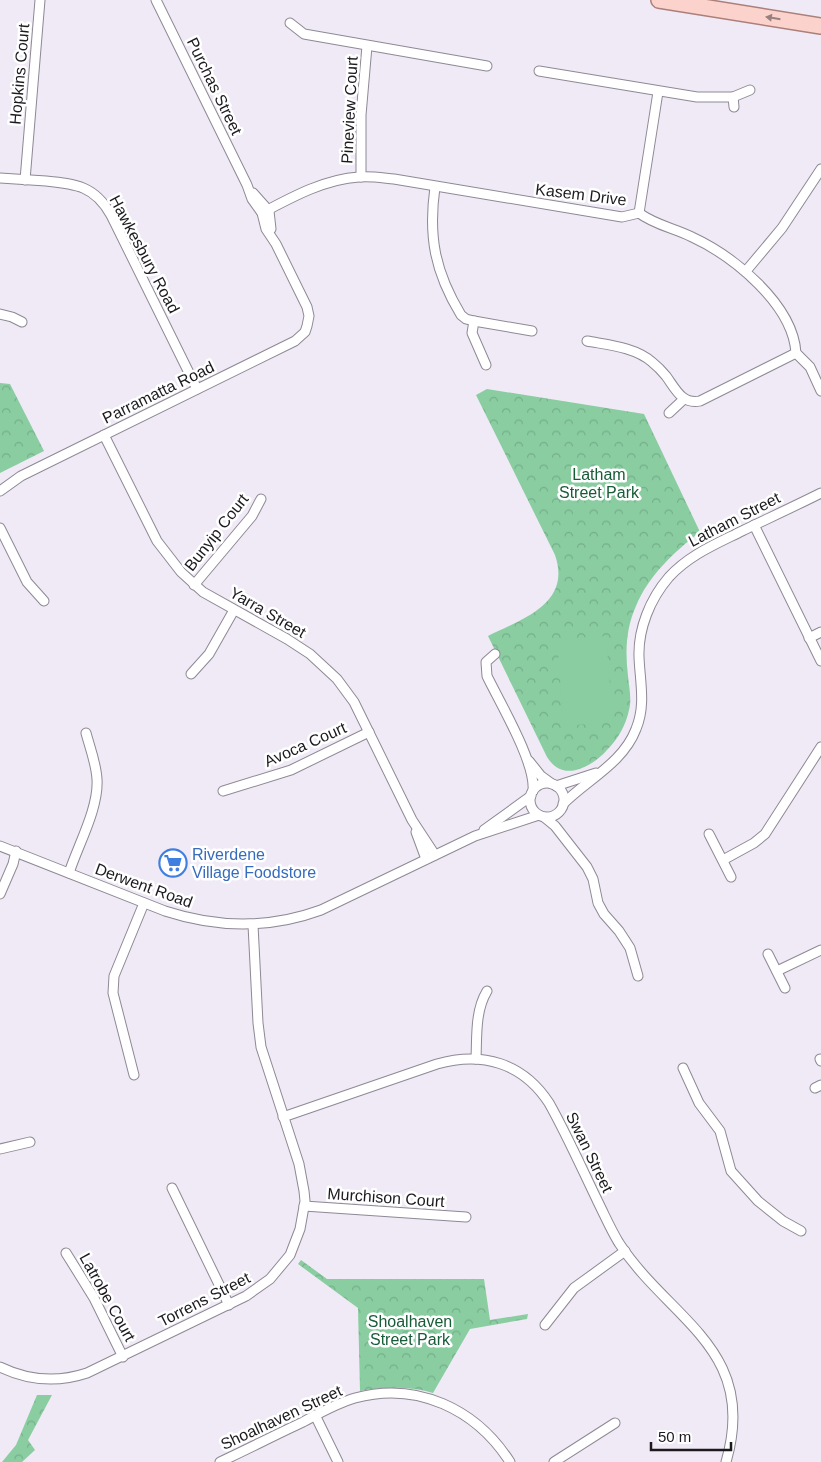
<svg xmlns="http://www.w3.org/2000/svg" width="821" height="1462" viewBox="0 0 821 1462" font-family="Arial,sans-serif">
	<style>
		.park { fill: url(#park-crowns) }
		.garden { fill: #89cda1 }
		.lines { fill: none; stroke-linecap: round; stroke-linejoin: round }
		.minor-casing { stroke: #8e8994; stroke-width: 11 }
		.primary-casing { stroke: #ac7f79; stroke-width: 18 }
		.minor { stroke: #fff; stroke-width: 9 }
		.primary { stroke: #fcd3cc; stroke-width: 15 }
		.oneway { fill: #97807e }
		.labels { text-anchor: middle; stroke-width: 5; stroke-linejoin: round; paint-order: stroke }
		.street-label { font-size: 16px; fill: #1c1a1f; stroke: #fff }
		.park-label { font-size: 16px; fill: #165c37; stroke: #fff }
		.shop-label { font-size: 16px; fill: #366cbe; stroke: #fff; text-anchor: start }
	</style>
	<defs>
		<pattern id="park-crowns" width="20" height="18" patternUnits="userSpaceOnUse" patternTransform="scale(1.25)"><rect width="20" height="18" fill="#89cda1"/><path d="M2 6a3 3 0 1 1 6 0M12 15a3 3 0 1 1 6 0" fill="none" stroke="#76af8a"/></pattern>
	</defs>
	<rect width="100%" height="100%" fill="#efeaf6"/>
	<g class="park">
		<polygon points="0,383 10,384 44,451 0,473"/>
		<path d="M487 389 644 414 700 532C674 552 649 575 636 606 626 628 625 652 628 676 629 687 632 700 629 710 626 725 618 739 607 750 599 759 588 767 576 770 563 773 554 768 547 757L488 636C522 619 572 604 555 555L476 395Z"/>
		<path d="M301 1260 327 1279H484L490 1320 528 1314 527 1319 470 1329 433 1393C409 1386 385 1387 360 1391L358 1308 298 1264Z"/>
		<polygon points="37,1395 52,1395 28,1440 35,1450 22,1462 2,1462 16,1445"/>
	</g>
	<polygon class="garden" points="606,636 613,722 564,726 557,639"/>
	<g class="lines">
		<g class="minor-casing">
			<g id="minor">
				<polyline points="290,23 304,34 487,66"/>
				<polyline points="539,71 697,97 733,97 750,90"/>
				<polyline points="733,97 734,107"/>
				<polyline points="361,177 361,115 367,46"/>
				<path d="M0 178C15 179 31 180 46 181 76 184 95 186 111 215L197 389"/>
				<polyline points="25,180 40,0"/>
				<path d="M435 187C428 237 435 272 461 315L466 319 474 321 532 331"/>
				<polyline points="253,193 269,211 271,229"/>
				<path d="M262 213C292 197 325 179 359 177 371 176 383 178 394 179L622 217 639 213C655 225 674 228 692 237 733 256 793 304 796 353L810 367 821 391"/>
				<polyline points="639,213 658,92"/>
				<polyline points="746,271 782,228 821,169"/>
				<polyline points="0,314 12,317 22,322"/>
				<polyline points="474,321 472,333 486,365"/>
				<path d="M587 341C608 345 635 347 652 362 657 366 662 371 666 376 675 388 682 405 700 401L796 353"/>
				<polyline points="669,413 684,399"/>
				<polyline points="104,435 157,541 181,572 203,592 287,639 310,654 337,679 354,702 412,820 435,855"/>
				<polyline points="0,491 21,476 295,341 305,332 307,326 309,316 307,307 276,244 266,229 262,213 252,199 247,185 156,0"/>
				<polyline points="754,525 821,661"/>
				<polyline points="0,528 27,582 44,601"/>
				<polyline points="194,585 252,516 261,499"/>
				<polyline points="809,638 821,632"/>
				<path d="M495 654 486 662 487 676C500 703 536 763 533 791"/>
				<polyline points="191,674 209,654 234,610"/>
				<polyline points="529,761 541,776 552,784"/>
				<circle cx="547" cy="800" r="17"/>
				<polyline points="556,786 596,773"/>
				<polyline points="223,791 291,770 369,732"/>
				<path d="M563 804C588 779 623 763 636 729 646 705 640 682 639 657 638 629 650 599 669 577 689 555 716 544 742 531 769 518 795 506 821 493"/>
				<polyline points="544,817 555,826 587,867 593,879 598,903 604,914 619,931 630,948 638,976"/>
				<polyline points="484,830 531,796"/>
				<polyline points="416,832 426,859"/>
				<polyline points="709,834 731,877"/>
				<path d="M0 846 165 911C217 928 269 929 321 910L475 836 539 815"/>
				<polyline points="723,860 754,843 765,834 821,747"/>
				<path d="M69 873C78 845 99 808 97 779 96 763 90 748 86 733"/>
				<polyline points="0,894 13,864 16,851"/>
				<polyline points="768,954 785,988"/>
				<polyline points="777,971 821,950"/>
				<path d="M476 1059C477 1036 475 1011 487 991"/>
				<polyline points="820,1059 821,1061"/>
				<polyline points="683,1068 699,1103 720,1131 731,1171 758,1201 783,1221 801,1231"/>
				<polyline points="134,1075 113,993 114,976 144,903"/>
				<polyline points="815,1088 821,1085"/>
				<path d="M283 1117 437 1064C482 1051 523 1063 549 1103 567 1135 582 1169 598 1202 605 1216 611 1230 619 1243 669 1320 759 1349 726 1462"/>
				<polyline points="0,1149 30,1142"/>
				<polyline points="172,1188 229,1305"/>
				<polyline points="304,1206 466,1217"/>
				<polyline points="66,1253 94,1298 123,1357"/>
				<polyline points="545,1325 574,1288 625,1251"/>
				<path d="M0 1367C29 1381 57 1383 87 1373L246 1296 270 1279 290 1255 300 1229 305 1201 304 1191 299 1164 261 1047 258 1023 253 925"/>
				<polyline points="315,1415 338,1462"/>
				<path d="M220 1462C248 1449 275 1435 303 1422 320 1413 337 1403 355 1398 417 1381 476 1409 510 1462"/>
				<polyline points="554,1462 615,1423"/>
			</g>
		</g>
		<g class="primary-casing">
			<polyline id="primary" points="659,0 821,26"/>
		</g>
		<use href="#minor" class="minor"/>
		<use href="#primary" class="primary"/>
	</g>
	<defs><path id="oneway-solid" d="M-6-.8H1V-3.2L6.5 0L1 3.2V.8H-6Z" transform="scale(1.25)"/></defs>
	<use class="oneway" href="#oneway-solid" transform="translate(773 18) rotate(-171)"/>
	<defs>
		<g id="supermarket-ring" transform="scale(1.4375)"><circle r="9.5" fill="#fff" stroke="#3f7fe0" stroke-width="1.5"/><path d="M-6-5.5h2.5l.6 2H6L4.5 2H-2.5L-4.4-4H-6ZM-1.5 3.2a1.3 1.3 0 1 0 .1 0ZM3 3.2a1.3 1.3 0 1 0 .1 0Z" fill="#3f7fe0"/></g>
	</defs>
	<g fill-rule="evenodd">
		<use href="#supermarket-ring" x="173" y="863"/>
	</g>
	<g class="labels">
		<g class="street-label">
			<text transform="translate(19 74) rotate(-85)" y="6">Hopkins Court</text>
			<text transform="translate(215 86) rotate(64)" y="6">Purchas Street</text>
			<text transform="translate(349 110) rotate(-87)" y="6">Pineview Court</text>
			<text transform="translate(581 194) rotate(7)" y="6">Kasem Drive</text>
			<text transform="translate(145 254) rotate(62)" y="6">Hawkesbury Road</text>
			<text transform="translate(158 392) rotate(-26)" y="6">Parramatta Road</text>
			<text transform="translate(734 519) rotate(-27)" y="6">Latham Street</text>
			<text transform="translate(216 532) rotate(-52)" y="6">Bunyip Court</text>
			<text transform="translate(268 612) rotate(30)" y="6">Yarra Street</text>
			<text transform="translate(305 744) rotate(-24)" y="6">Avoca Court</text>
			<text transform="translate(144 885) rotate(20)" y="6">Derwent Road</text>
			<text transform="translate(590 1152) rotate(64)" y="6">Swan Street</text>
			<text transform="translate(386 1197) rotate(4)" y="6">Murchison Court</text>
			<text transform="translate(108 1297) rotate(61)" y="6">Latrobe Court</text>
			<text transform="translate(204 1299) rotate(-27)" y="6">Torrens Street</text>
			<text transform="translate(281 1417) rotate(-25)" y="6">Shoalhaven Street</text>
		</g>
		<g class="park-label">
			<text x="599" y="480">Latham<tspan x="599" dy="18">Street Park</tspan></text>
			<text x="410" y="1327">Shoalhaven<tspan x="410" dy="18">Street Park</tspan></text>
		</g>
		<g class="shop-label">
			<text x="192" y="860">Riverdene<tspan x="192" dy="18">Village Foodstore</tspan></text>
		</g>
	</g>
	<path d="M651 1442v8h80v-8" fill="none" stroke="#1c1a1f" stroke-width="2.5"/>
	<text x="658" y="1442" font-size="15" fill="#1c1a1f" stroke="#ffffff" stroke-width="4" paint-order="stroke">50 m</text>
</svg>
